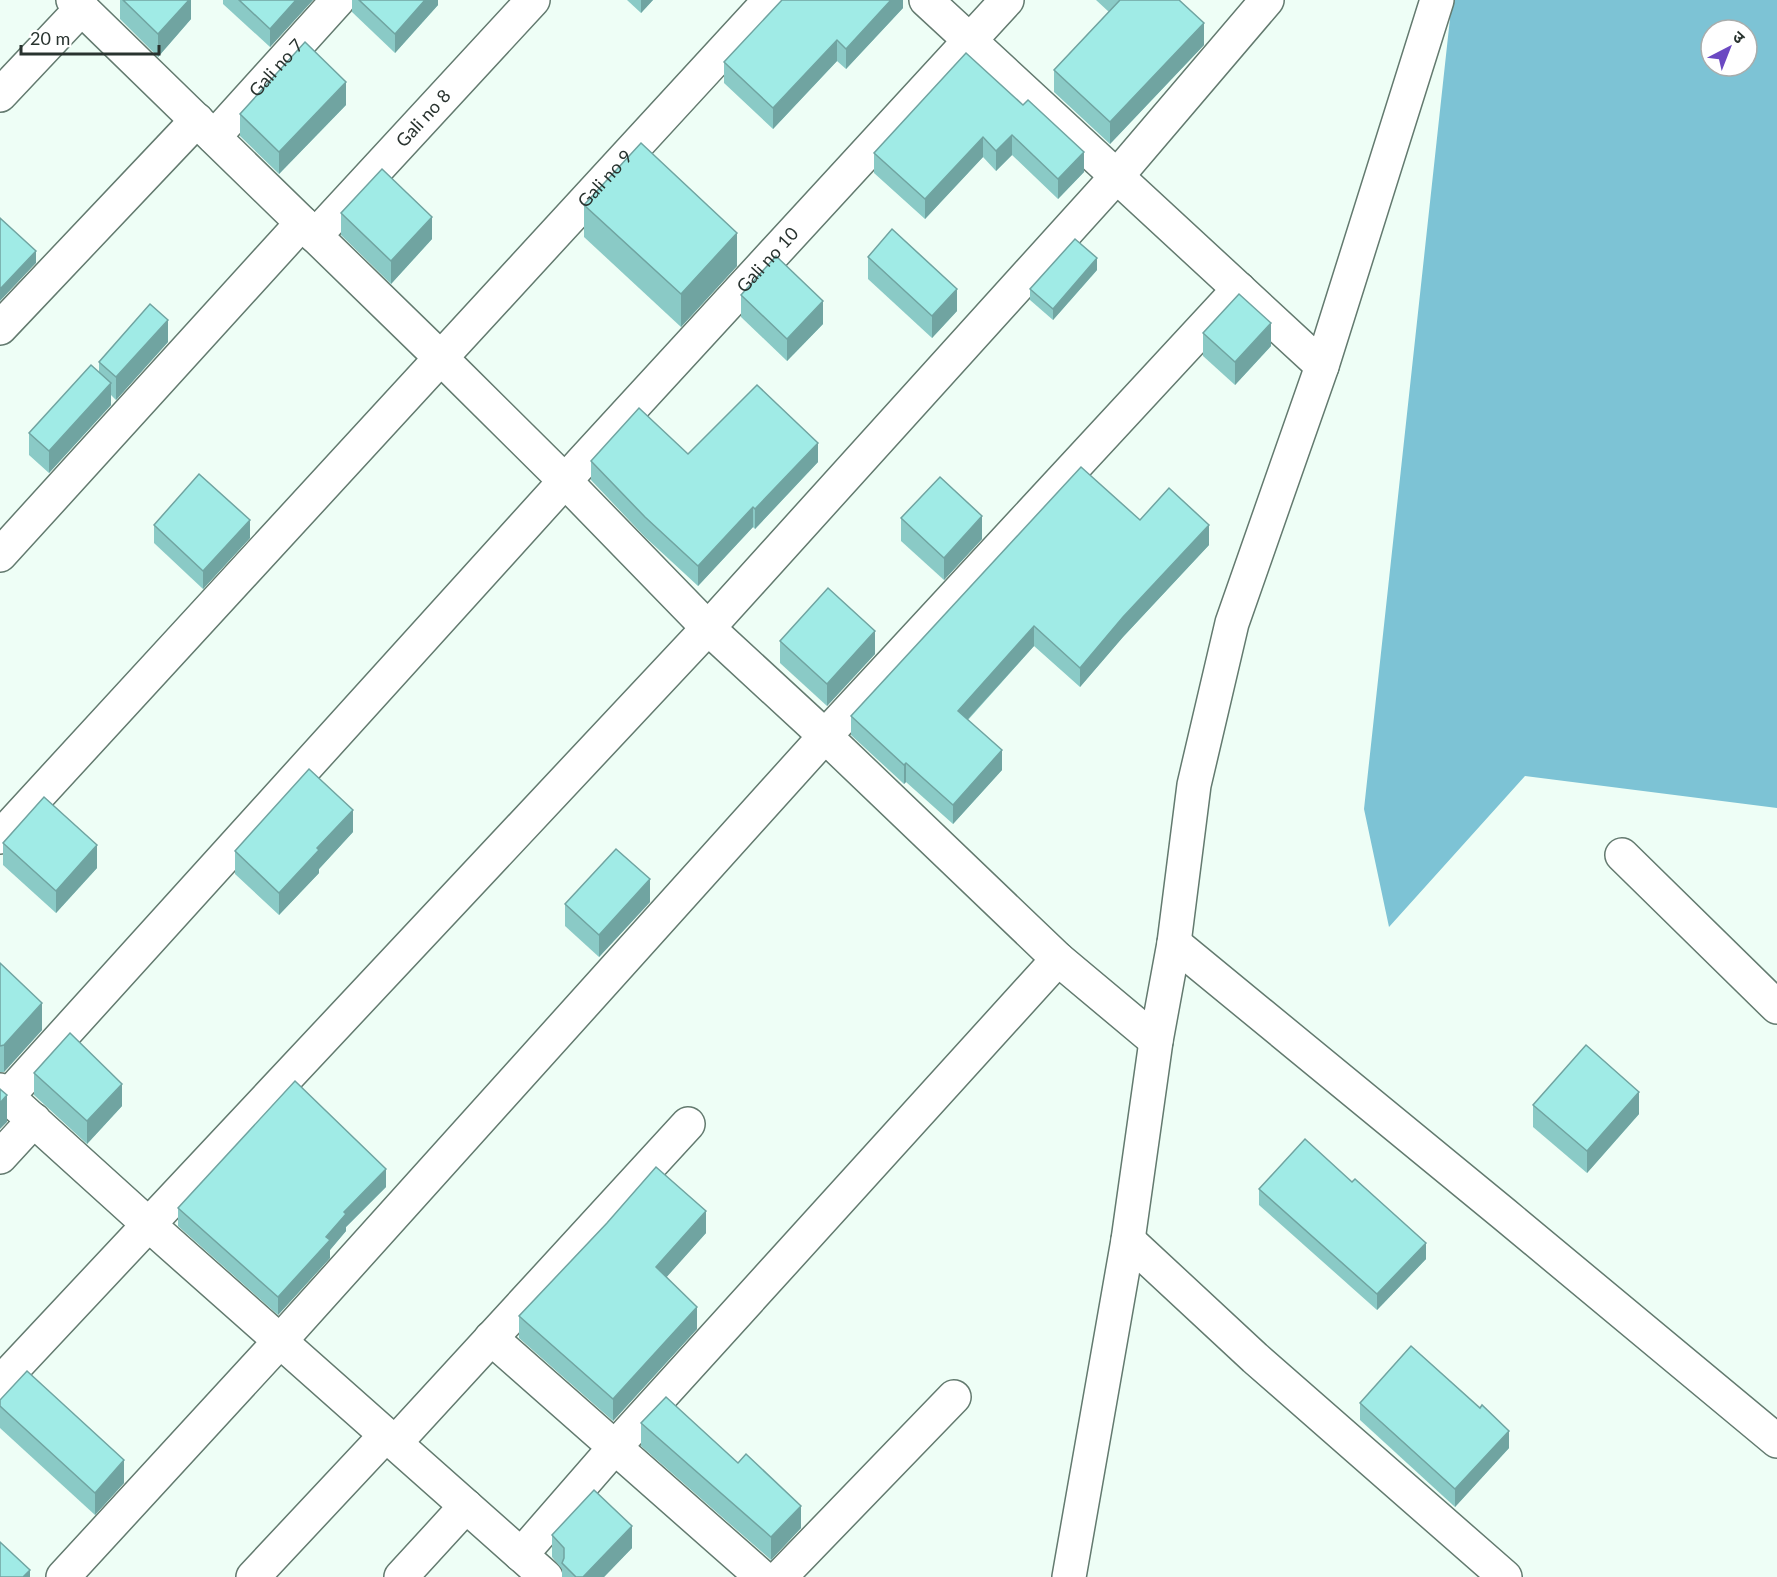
<svg xmlns="http://www.w3.org/2000/svg" width="1777" height="1577" viewBox="0 0 1777 1577" font-family="Lato,'Noto Sans Devanagari',sans-serif">
	<style>
		.water { fill: #7dc3d5; fill-rule: evenodd }
		.lines { fill: none; stroke-linecap: round; stroke-linejoin: round }
		.minor-casing { stroke: #637a6f; stroke-width: 36 }
		.minor { stroke: #fff; stroke-width: 33 }
		.wall { fill: #8acac6 }
		.shaded-wall { fill: #70a4a1 }
		.building { fill: #a0ebe6; stroke: #70a4a1; stroke-width: 1.5 }
		.labels { text-anchor: middle; stroke-width: 4.5; stroke-linejoin: round; paint-order: stroke }
		.street-label { font-size: 18px; fill: #29332f; stroke: #fff }
	</style>
	<rect width="100%" height="100%" fill="#eefef6"/>
	<path class="water" d="M1452 0H1777V808L1525 776 1389 927 1364 809ZM1711 30H1747V66H1711Z"/>
	<g class="lines">
		<g class="minor-casing">
			<g id="minor">
				<polyline points="73,0 450,367 565,481 708,628 825,736 1058,959 1156,1041"/>
				<polyline points="926,0 1322,366"/>
				<polyline points="0,95 82,8"/>
				<path id="s1" d="M214 137 338 0"/>
				<path id="s2" d="M315 236 533 0"/>
				<polyline points="0,328 197,120"/>
				<polyline points="0,555 302,223"/>
				<path id="s3" d="M0 837 770 0"/>
				<polyline points="1622,855 1777,1007"/>
				<polyline points="1174,943 1504,1214 1777,1441"/>
				<polyline points="0,1090 148,1224 546,1577"/>
				<path id="s4" d="M7 1097 583 461 1007 0"/>
				<polyline points="0,1157 34,1120"/>
				<polyline points="1128,1240 1255,1358 1505,1577"/>
				<polyline points="491,1338 762,1577"/>
				<polyline points="0,1383 708,628 1117,176 1267,0"/>
				<polyline points="395,1443 688,1124"/>
				<polyline points="521,1555 615,1447 1058,959"/>
				<polyline points="63,1577 280,1341 825,736 1239,289"/>
				<polyline points="253,1577 386,1435"/>
				<polyline points="401,1577 466,1506"/>
				<polyline points="780,1577 954,1397"/>
				<polyline points="1069,1577 1128,1240 1156,1041 1174,943 1194,785 1232,623 1322,366 1437,0"/>
			</g>
		</g>
		<use href="#minor" class="minor"/>
	</g>
	<g class="wall">
		<polygon points="120,0 191,0 191,19 158,57 120,19"/>
		<polygon points="223,0 313,0 270,47 223,4"/>
		<polygon points="352,0 438,0 438,5 395,53 352,12"/>
		<polygon points="627,0 653,0 641,13"/>
		<polygon points="903,0 903,8 846,69 837,61 773,129 724,83 724,62"/>
		<polygon points="1096,0 1179,0 1204,45 1110,144 1054,92 1054,70 1109,12"/>
		<polygon points="966,53 1084,172 1058,199 1012,155 996,171 983,157 925,219 874,173 874,153"/>
		<polygon points="346,105 279,174 240,136 240,114"/>
		<polygon points="584,205 737,266 681,327 584,237"/>
		<polygon points="341,213 432,239 391,284 341,235"/>
		<polygon points="868,257 957,311 932,338 868,279"/>
		<polygon points="1097,270 1053,320 1030,300 1030,289"/>
		<polygon points="741,295 823,324 787,361 741,317"/>
		<polygon points="1203,333 1271,346 1235,385 1203,356"/>
		<polygon points="168,342 116,400 111,395 111,405 49,473 29,455 29,433 99,373 99,362"/>
		<polygon points="688,454 818,462 755,529 753,527 698,586 645,537 591,480 591,461"/>
		<polygon points="901,518 982,539 944,580 901,541"/>
		<polygon points="1140,520 1209,545 1123,637 1080,687 1034,646 968,720 1002,770 953,824 906,782 904,784 851,735 851,716"/>
		<polygon points="154,525 250,538 203,589 154,543"/>
		<polygon points="780,641 875,654 827,706 780,663"/>
		<polygon points="353,832 319,869 319,873 279,915 235,874 235,851"/>
		<polygon points="3,843 97,868 56,913 3,865"/>
		<polygon points="650,902 599,957 565,926 565,904"/>
		<polygon points="0,963 42,1030 4,1072 0,1072"/>
		<polygon points="34,1073 122,1106 87,1144 34,1095"/>
		<polygon points="1533,1105 1639,1114 1587,1173 1533,1127"/>
		<polygon points="1352,1182 1426,1259 1377,1310 1259,1205 1259,1189"/>
		<polygon points="386,1187 346,1227 346,1231 330,1250 330,1258 278,1315 178,1226 178,1208"/>
		<polygon points="607,1223 706,1233 666,1277 697,1329 613,1421 519,1338 519,1316"/>
		<polygon points="0,1400 124,1483 95,1515 0,1428"/>
		<polygon points="1360,1403 1509,1448 1455,1507 1360,1420"/>
		<polygon points="641,1423 801,1528 771,1560 641,1446"/>
		<polygon points="552,1535 632,1548 604,1577 562,1577 562,1569 552,1557"/>
	</g>
	<g class="shaded-wall">
		<polygon points="189,0 191,0 191,19 158,57 158,34"/>
		<polygon points="296,0 313,0 270,47 270,29"/>
		<polygon points="425,0 438,0 438,5 395,53 395,34"/>
		<polygon points="641,0 653,0 641,13"/>
		<polygon points="891,0 903,0 903,8 846,69 846,49"/>
		<polygon points="1204,23 1204,45 1110,144 1110,122"/>
		<polygon points="837,40 837,61 773,129 773,108"/>
		<polygon points="346,82 346,105 279,174 279,152"/>
		<polygon points="1012,135 1012,155 996,171 996,151"/>
		<polygon points="983,137 983,157 925,219 925,199"/>
		<polygon points="1084,152 1084,172 1058,199 1058,179"/>
		<polygon points="432,217 432,239 391,284 391,261"/>
		<polygon points="737,233 737,266 681,327 681,294"/>
		<polygon points="36,251 36,263 0,301 0,289"/>
		<polygon points="1097,258 1097,270 1053,320 1053,309"/>
		<polygon points="957,289 957,311 932,338 932,316"/>
		<polygon points="823,301 823,324 787,361 787,339"/>
		<polygon points="168,320 168,342 116,400 116,377"/>
		<polygon points="1271,323 1271,346 1235,385 1235,362"/>
		<polygon points="111,383 111,405 49,473 49,451"/>
		<polygon points="818,443 818,462 755,529 755,509"/>
		<polygon points="753,507 753,527 698,586 698,566"/>
		<polygon points="982,516 982,539 944,580 944,558"/>
		<polygon points="250,520 250,538 203,589 203,571"/>
		<polygon points="1209,525 1209,545 1123,637 1080,687 1080,668 1123,617"/>
		<polygon points="1034,626 1034,646 958,730 958,711"/>
		<polygon points="875,631 875,654 827,706 827,684"/>
		<polygon points="1002,750 1002,770 953,824 953,805"/>
		<polygon points="906,763 906,782 904,784 904,765"/>
		<polygon points="353,810 353,832 319,869 319,873 279,915 279,893 317,848"/>
		<polygon points="97,845 97,868 56,913 56,891"/>
		<polygon points="650,879 650,902 599,957 599,935"/>
		<polygon points="42,1003 42,1030 4,1072 4,1045"/>
		<polygon points="122,1084 122,1106 87,1144 87,1121"/>
		<polygon points="1639,1092 1639,1114 1587,1173 1587,1151"/>
		<polygon points="7,1095 7,1122 0,1129 0,1103"/>
		<polygon points="386,1169 386,1187 346,1227 346,1231 330,1250 330,1258 278,1315 278,1297 326,1237 344,1212"/>
		<polygon points="706,1211 706,1233 656,1289 656,1267"/>
		<polygon points="1426,1243 1426,1259 1377,1310 1377,1294"/>
		<polygon points="697,1307 697,1329 613,1421 613,1399"/>
		<polygon points="1509,1431 1509,1448 1455,1507 1455,1489"/>
		<polygon points="124,1460 124,1483 95,1515 95,1493"/>
		<polygon points="801,1506 801,1528 771,1560 771,1537"/>
		<polygon points="632,1526 632,1548 604,1577 583,1577"/>
		<polygon points="30,1570 30,1577 23,1577"/>
	</g>
	<g class="building">
		<polygon points="123,0 189,0 158,34"/>
		<polygon points="239,0 296,0 270,29"/>
		<polygon points="359,0 425,0 395,34"/>
		<polygon points="782,0 891,0 846,49 837,40 773,108 724,62"/>
		<polygon points="1120,0 1179,0 1204,23 1110,122 1054,70"/>
		<polygon points="305,42 346,82 279,152 240,114"/>
		<polygon points="966,53 1023,105 1028,100 1084,152 1058,179 1012,135 996,151 983,137 925,199 874,153"/>
		<polygon points="641,143 737,233 681,294 584,205"/>
		<polygon points="382,169 432,217 391,261 341,213"/>
		<polygon points="0,218 36,251 0,289"/>
		<polygon points="892,229 957,289 932,316 868,257"/>
		<polygon points="1075,239 1097,258 1053,309 1030,289"/>
		<polygon points="776,256 823,301 787,339 741,295"/>
		<polygon points="1239,294 1271,323 1235,362 1203,333"/>
		<polygon points="150,304 168,320 116,377 99,362"/>
		<polygon points="91,365 111,383 49,451 29,433"/>
		<polygon points="757,385 818,443 755,509 753,507 698,566 645,517 591,461 639,408 688,454"/>
		<polygon points="1081,467 1140,520 1169,488 1209,525 1123,617 1080,668 1034,626 958,711 1002,750 953,805 906,763 904,765 851,716"/>
		<polygon points="199,474 250,520 203,571 154,525"/>
		<polygon points="940,477 982,516 944,558 901,518"/>
		<polygon points="828,588 875,631 827,684 780,641"/>
		<polygon points="309,769 353,810 317,848 319,850 279,893 235,851"/>
		<polygon points="44,797 97,845 56,891 3,843"/>
		<polygon points="616,849 650,879 599,935 565,904"/>
		<polygon points="0,963 42,1003 4,1045 0,1046"/>
		<polygon points="70,1033 122,1084 87,1121 34,1073"/>
		<polygon points="1586,1045 1639,1092 1587,1151 1533,1105"/>
		<polygon points="295,1081 386,1169 344,1212 346,1214 326,1237 330,1240 278,1297 178,1208"/>
		<polygon points="0,1089 7,1095 0,1103"/>
		<polygon points="1305,1139 1352,1182 1355,1179 1426,1243 1377,1294 1259,1189"/>
		<polygon points="656,1167 706,1211 656,1267 697,1307 613,1399 519,1316 607,1223"/>
		<polygon points="1411,1346 1480,1408 1482,1405 1509,1431 1455,1489 1360,1403"/>
		<polygon points="27,1371 124,1460 95,1493 0,1406 0,1400"/>
		<polygon points="666,1397 738,1463 746,1454 801,1506 771,1537 641,1423"/>
		<polygon points="594,1490 632,1526 583,1577 576,1577 562,1563 564,1558 564,1548 552,1535"/>
		<polygon points="0,1542 30,1570 23,1577 0,1577"/>
	</g>
	<g class="labels">
		<g class="street-label">
			<text dy="6" stroke="none"><textPath href="#s1" startOffset="93">Gali no 7</textPath></text>
			<text dy="6" stroke="none"><textPath href="#s2" startOffset="160">Gali no 8</textPath></text>
			<text dy="6" stroke="none"><textPath href="#s3" startOffset="894">Gali no 9</textPath></text>
			<text dy="6" stroke="none"><textPath href="#s4" startOffset="1131">Gali no 10</textPath></text>
		</g>
	</g>
	<g transform="translate(1729 48) rotate(42)"><circle r="28" fill="#ffffff" stroke="#a9adac" stroke-width="1.5"/>
	<path d="M0-4.5L10 22L0 15L-10 22Z" fill="#6b49c2"/>
	<text y="-9" font-size="16" font-weight="bold" text-anchor="middle" fill="#29332f">उ</text>
	</g>
	<path d="M21 45v9h138v-9" fill="none" stroke="#29332f" stroke-width="3"/>
	<text x="30" y="45" font-size="18" fill="#29332f" stroke="#ffffff" stroke-width="4.5" paint-order="stroke">20 m</text>
</svg>
